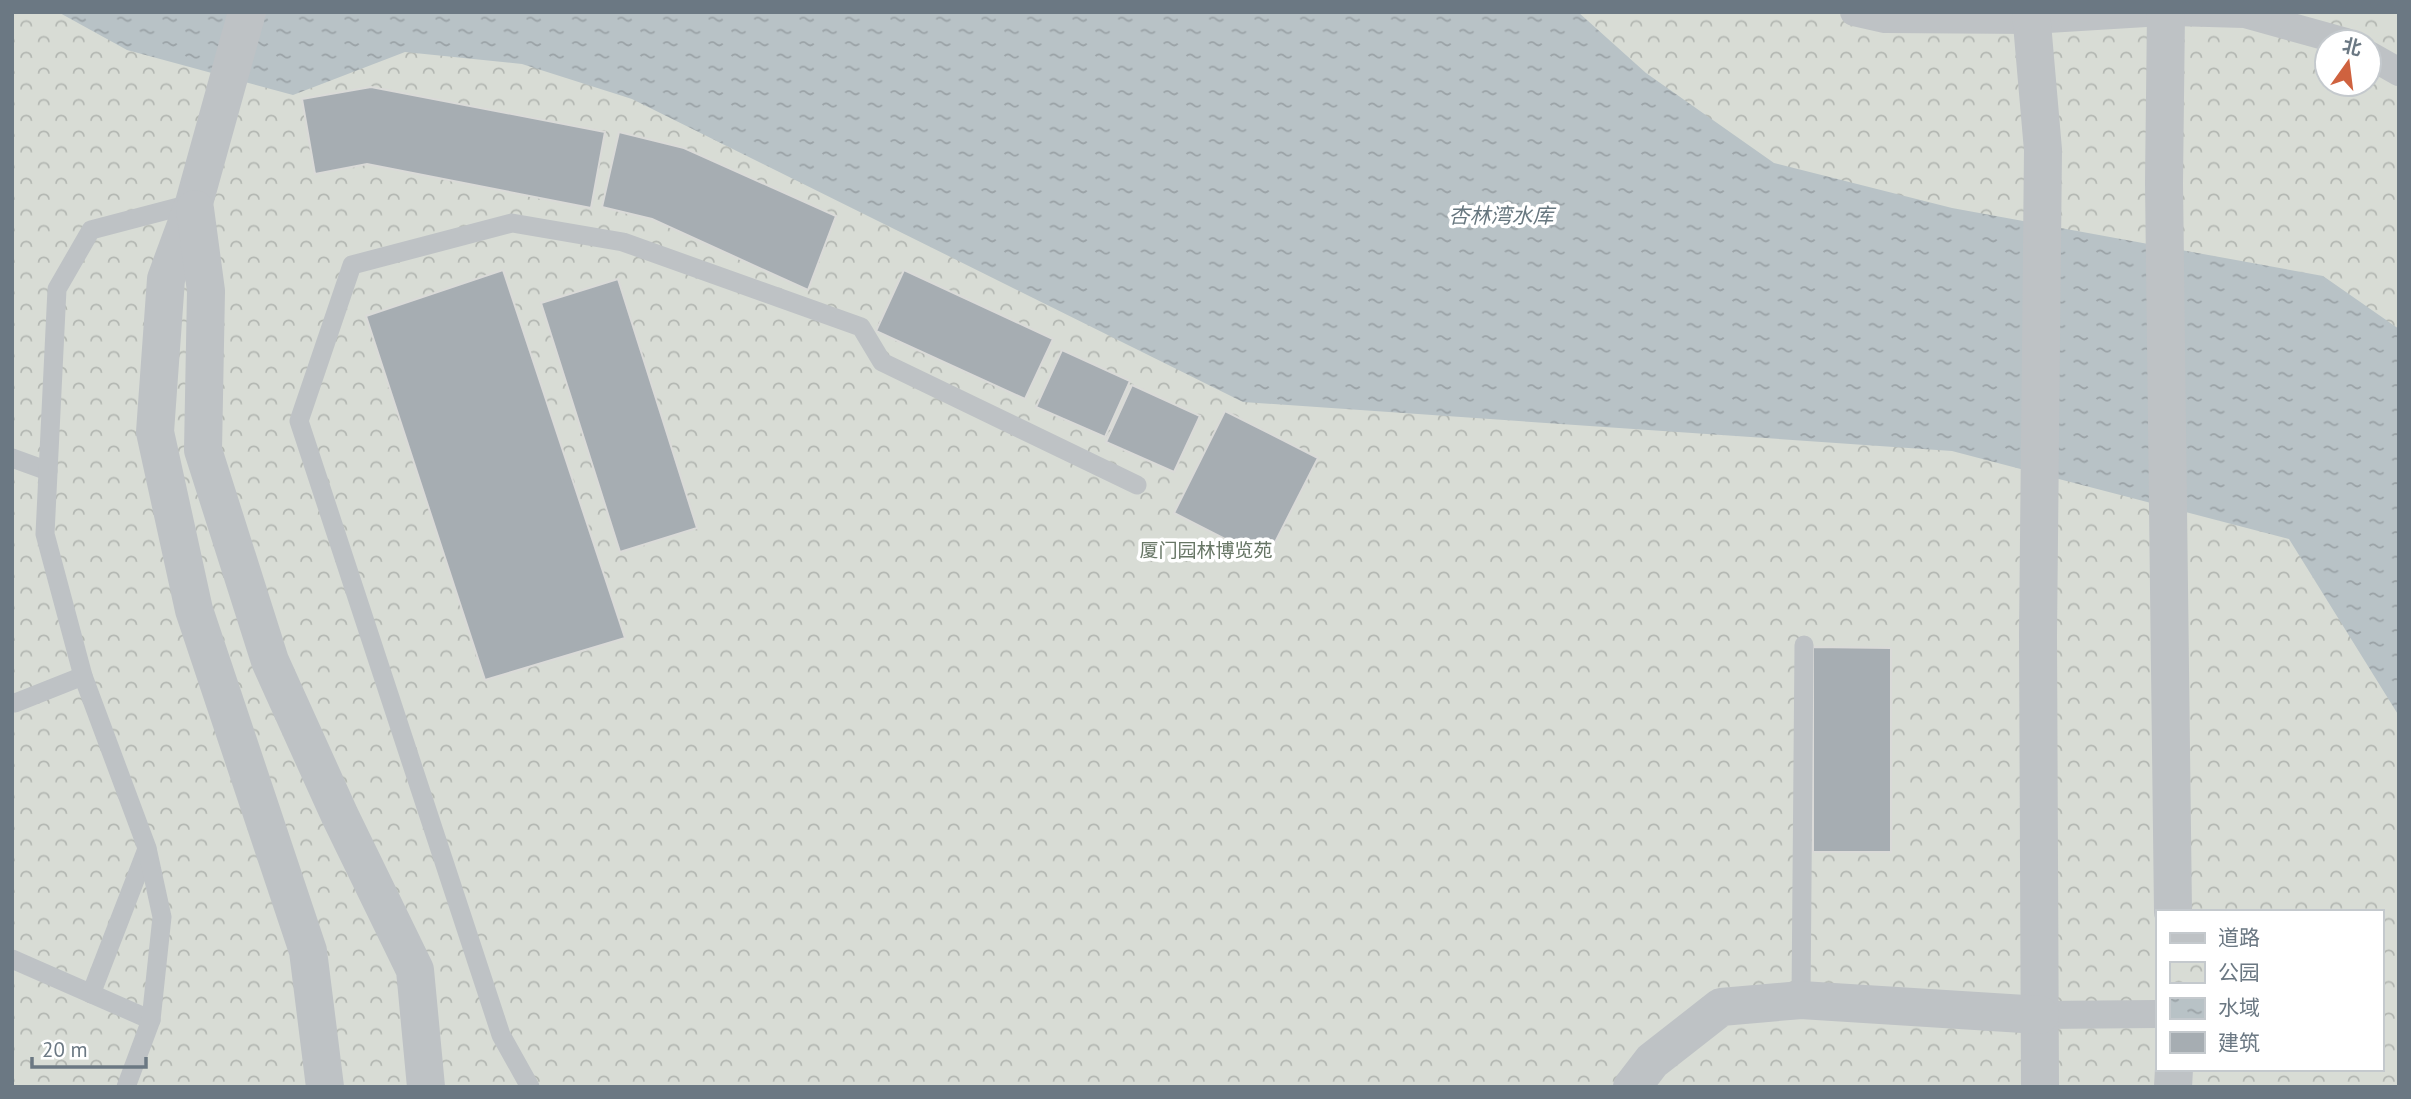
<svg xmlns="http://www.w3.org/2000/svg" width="2411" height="1099" viewBox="0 0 2411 1099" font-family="'PT Sans','Noto Sans SC',sans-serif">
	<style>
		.park { fill: url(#park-crowns); fill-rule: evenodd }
		.water { fill: url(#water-ripples) }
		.building { fill: #a6adb2; stroke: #dadad8; stroke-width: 2 }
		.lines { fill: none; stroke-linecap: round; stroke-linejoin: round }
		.service { stroke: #bec2c5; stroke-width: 19 }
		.pedestrian { stroke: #bec2c5; stroke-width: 28 }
		.minor { stroke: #bec2c5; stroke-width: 38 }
		.tertiary { stroke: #bec2c5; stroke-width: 38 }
		.labels { text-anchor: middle; stroke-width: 7; stroke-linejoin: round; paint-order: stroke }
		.park-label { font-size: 19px; fill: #677665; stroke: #fff }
		.water-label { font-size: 21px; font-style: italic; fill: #67777f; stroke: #fff }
	</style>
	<defs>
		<pattern id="park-crowns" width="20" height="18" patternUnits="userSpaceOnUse" patternTransform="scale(1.75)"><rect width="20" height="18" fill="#d8dcd5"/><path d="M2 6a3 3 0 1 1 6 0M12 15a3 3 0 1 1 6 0" fill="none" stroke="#b3b7b2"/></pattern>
		<pattern id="water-ripples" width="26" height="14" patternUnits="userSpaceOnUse" patternTransform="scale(1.75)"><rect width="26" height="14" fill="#b8c2c6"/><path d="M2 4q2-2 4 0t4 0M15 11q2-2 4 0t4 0" fill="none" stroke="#9aa2a6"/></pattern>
	</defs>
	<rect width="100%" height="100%" fill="#f8f8f6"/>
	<path class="park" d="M12 12H2399V1087H12ZM2327 42H2369V84H2327ZM2157 912H2381V1069H2157Z"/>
	<polygon class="water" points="58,12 1578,12 1646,73 1774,163 1952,208 2323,276 2399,329 2399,716 2289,539 1952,451 1243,402 632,99 522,64 405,52 293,95 127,50"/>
	<g class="building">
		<polygon points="371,87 605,132 591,208 367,164 315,174 302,99"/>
		<polygon points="619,132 684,148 836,216 808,290 652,219 602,207"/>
		<polygon points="503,270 625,638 485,680 366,316"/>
		<polygon points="904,270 1053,339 1025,399 876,331"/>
		<polygon points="618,279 697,528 620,552 541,303"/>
		<polygon points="1062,350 1130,381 1105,437 1036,407"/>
		<polygon points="1132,385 1200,416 1174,472 1106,442"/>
		<polygon points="1225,411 1318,458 1266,560 1174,513"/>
		<polygon points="1813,647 1891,648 1891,852 1813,852"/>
	</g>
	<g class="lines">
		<g class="service">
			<polyline points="12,458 48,471"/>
			<polyline points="12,702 15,703 83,676"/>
			<polyline points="12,959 151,1020"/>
			<polyline points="91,994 147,849"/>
			<polyline points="1801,1000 1804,645"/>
			<polyline points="126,1087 151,1020 162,917 147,848 83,676 45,534 57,289 91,230 194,203"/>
			<polyline points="530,1087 501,1035 299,421 352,265 512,223 623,242 861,327 882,362 1137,485"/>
		</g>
		<g class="pedestrian">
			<polyline points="1854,12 1885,19 2031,20 2162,12"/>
			<polyline points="2173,12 2245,14 2346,42"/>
			<polyline points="2369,55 2399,72"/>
			<polyline points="2040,1015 2157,1014"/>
		</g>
		<g class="minor">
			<polyline points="2031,12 2043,150 2038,635 2040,1087"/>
			<polyline points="2166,12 2164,183 2173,912"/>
			<polyline points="1632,1087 1652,1061 1721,1007 1801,1000 2040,1015"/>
			<polyline points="2173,1087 2174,1069"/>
		</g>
		<g class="tertiary">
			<polyline points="247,12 194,203 166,279 155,432 194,610 308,951 325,1087"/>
			<polyline points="195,209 206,291 203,450 270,661 340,816 415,970 426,1087"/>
		</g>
	</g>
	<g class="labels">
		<g class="park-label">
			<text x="1206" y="557">厦门园林博览苑</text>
		</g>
		<g class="water-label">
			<text x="1501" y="223">杏林湾水库</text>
		</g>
	</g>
	<rect width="2411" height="1099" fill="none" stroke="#6b7883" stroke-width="28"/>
	<rect x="2156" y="910" width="228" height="161" fill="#ffffff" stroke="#c4c9cd" stroke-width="2"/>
	<rect x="2170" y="933" width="35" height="10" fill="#bec2c5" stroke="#c4c9cd" stroke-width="2"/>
	<text x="2218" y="945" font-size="21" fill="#6b7883">道路</text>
	<rect x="2170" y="962" width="35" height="21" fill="url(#park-crowns)" stroke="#c4c9cd" stroke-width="2"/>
	<text x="2218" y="980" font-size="21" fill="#6b7883">公园</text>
	<rect x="2170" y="998" width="35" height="21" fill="url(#water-ripples)" stroke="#c4c9cd" stroke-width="2"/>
	<text x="2218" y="1015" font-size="21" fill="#6b7883">水域</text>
	<rect x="2170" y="1032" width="35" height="21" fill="#a6adb2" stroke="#c4c9cd" stroke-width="2"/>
	<text x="2218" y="1050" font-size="21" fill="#6b7883">建筑</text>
	<g transform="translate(2348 63) rotate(14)"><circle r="33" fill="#ffffff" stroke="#c4c9cd" stroke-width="2"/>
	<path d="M0-5L12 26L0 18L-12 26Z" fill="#cf623f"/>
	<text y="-10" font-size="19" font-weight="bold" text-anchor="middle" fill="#6b7883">北</text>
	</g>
	<path d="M32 1057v10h114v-10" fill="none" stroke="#6b7883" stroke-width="3.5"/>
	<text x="42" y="1057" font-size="21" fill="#6b7883" stroke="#ffffff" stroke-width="5" paint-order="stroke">20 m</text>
</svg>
